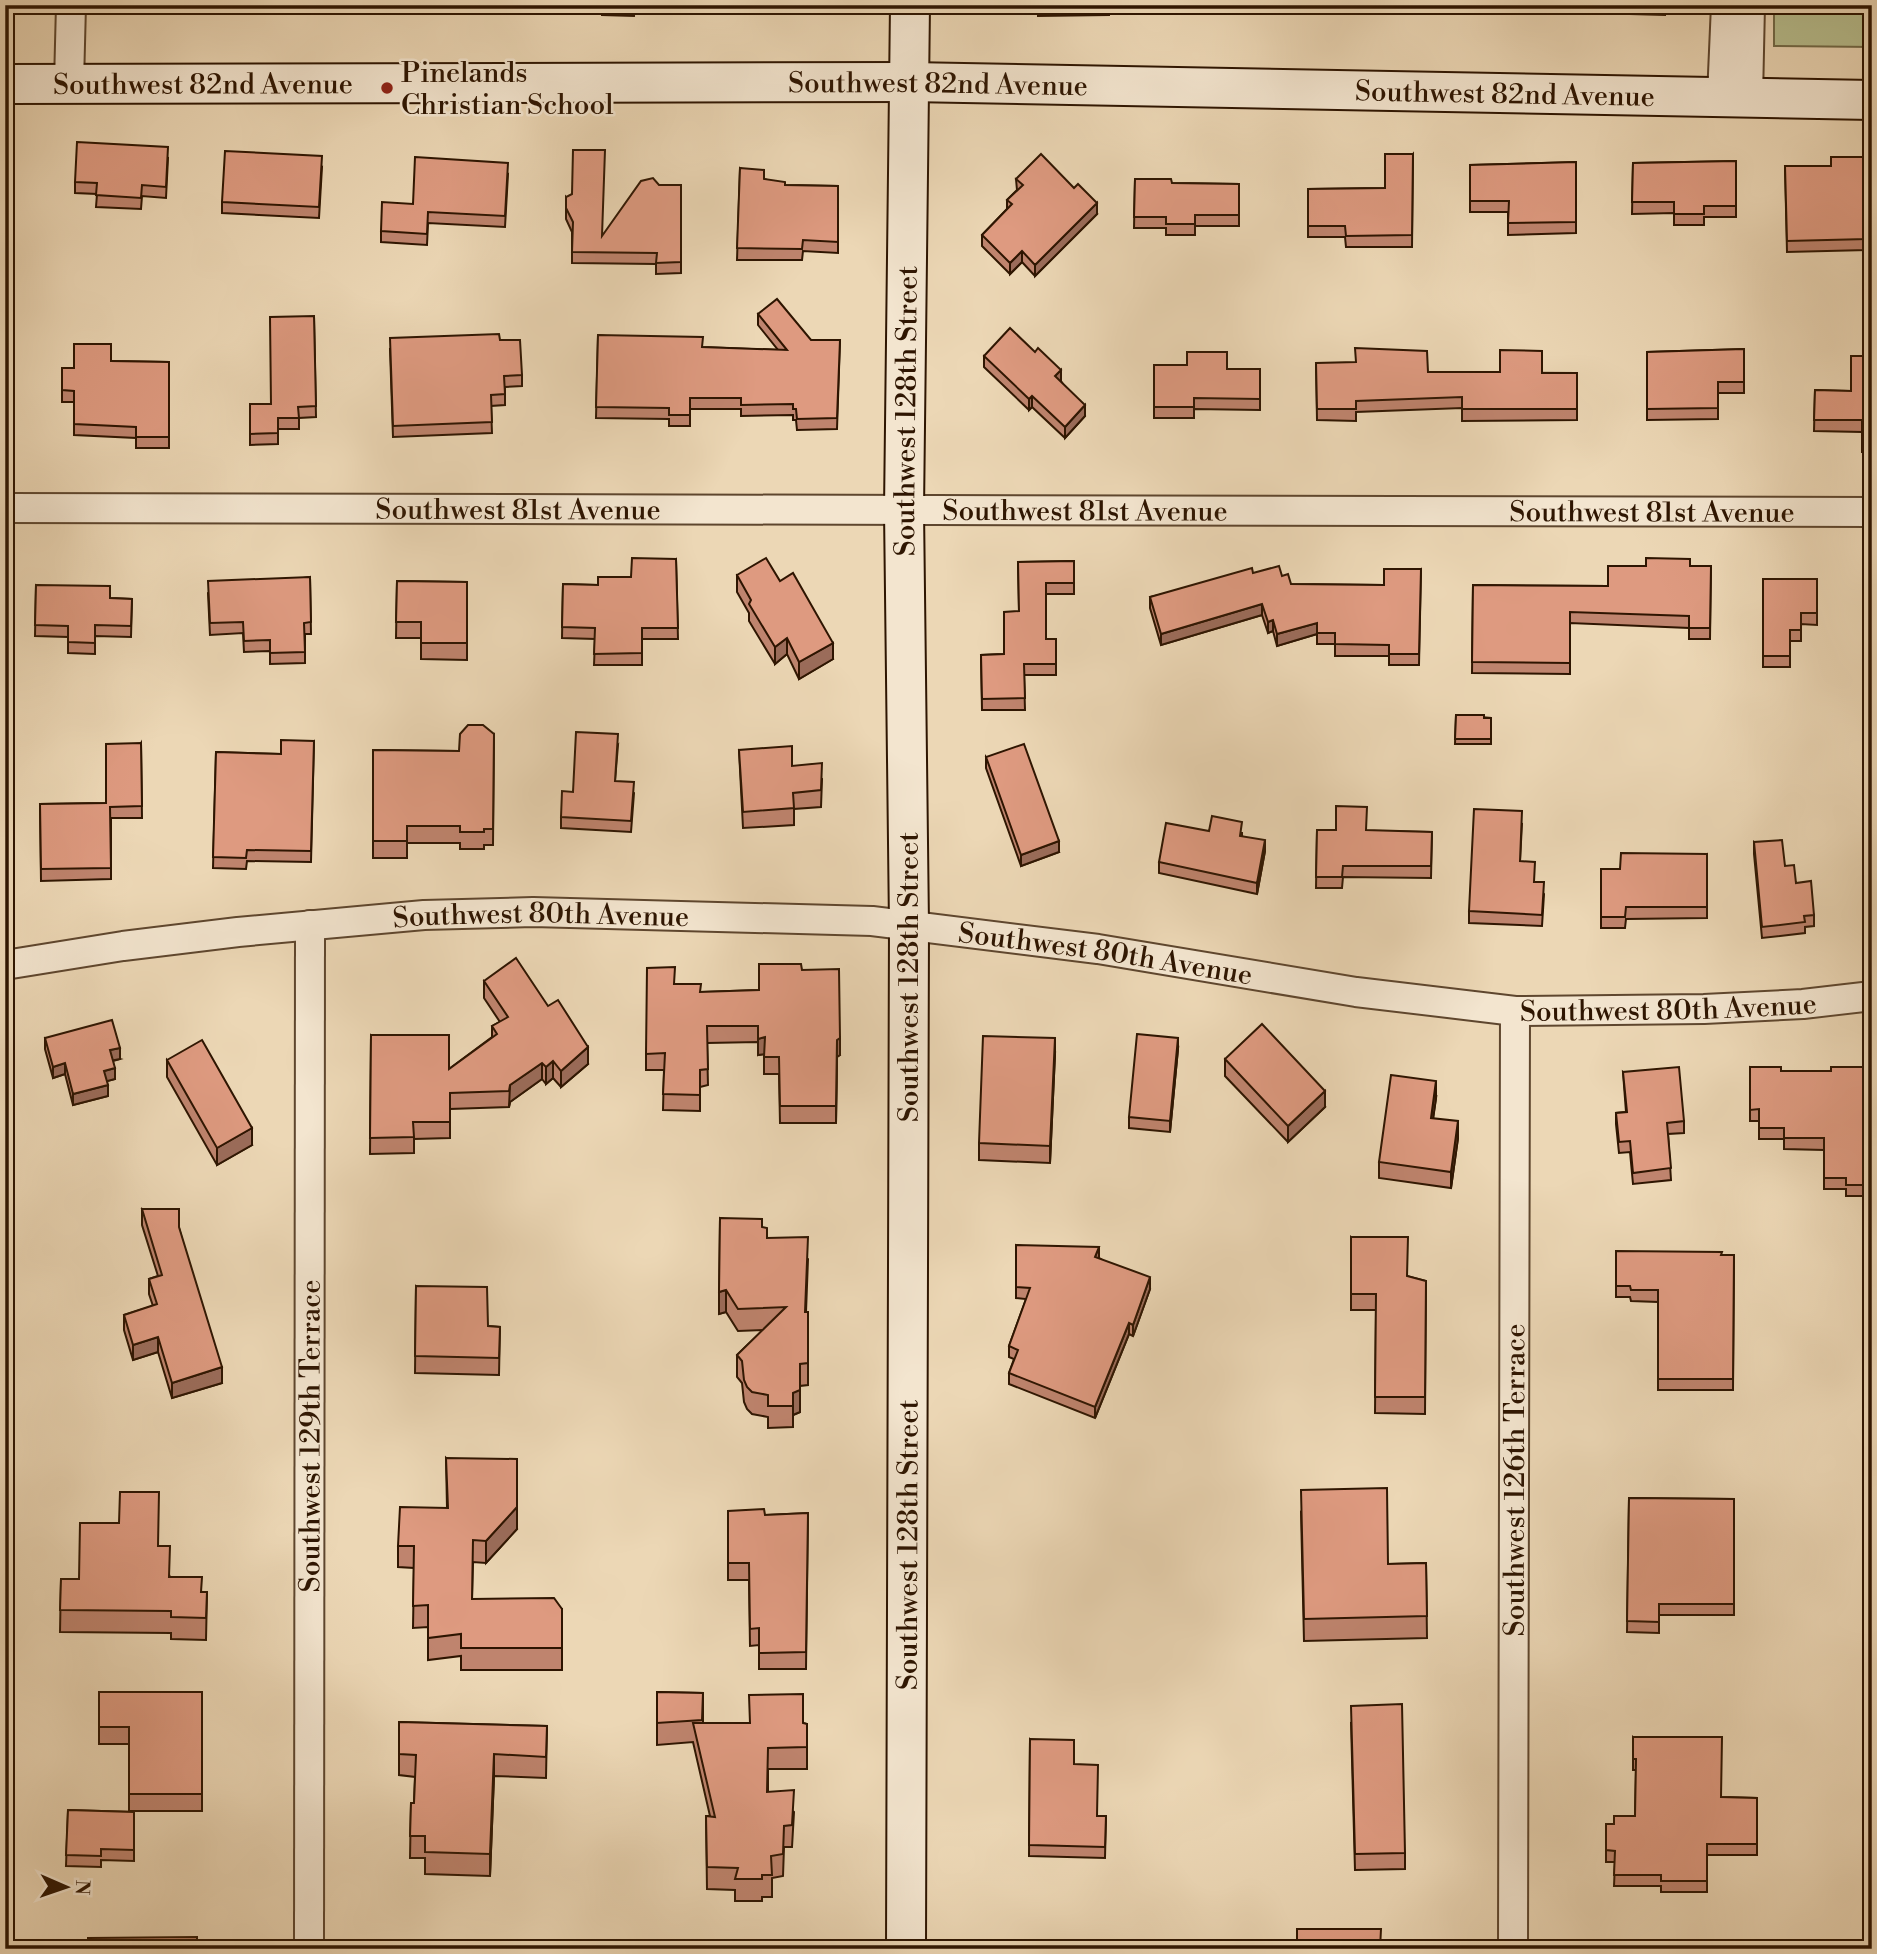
<svg xmlns="http://www.w3.org/2000/svg" width="1877" height="1954" viewBox="0 0 1877 1954" font-family="'Libre Bodoni',serif">
	<style>
		.green { fill: #b7be8e; stroke: #726a48; stroke-width: 2 }
		.lines { fill: none; stroke-linecap: round; stroke-linejoin: round }
		.street-casing { stroke: #5e462e; stroke-width: 32 }
		.secondary-casing { stroke: #2e1501; stroke-width: 42 }
		.street { stroke: #f3e5cf; stroke-width: 28 }
		.secondary { stroke: #f3e5cf; stroke-width: 38 }
		.wall { fill: #bf846e; stroke: #2e1501; stroke-width: 2 }
		.shaded-wall { fill: #9b6c5a; stroke: #2e1501; stroke-width: 2 }
		.building { fill: #de9a80; stroke: #2e1501; stroke-width: 2 }
		.poi-dot { fill: #8f2418; stroke: #f3e5cf; stroke-width: 2.5 }
		.labels { text-anchor: middle; stroke-width: 5; stroke-linejoin: round; paint-order: stroke }
		.poi-label { font-size: 28px; fill: #2e1501; stroke: #f3e5cf; text-anchor: start }
		.street-label { font-size: 28px; fill: #2e1501; stroke: #f3e5cf }
	</style>
	<rect width="100%" height="100%" fill="#ecd7b5"/>
	<filter id="stains"><feTurbulence type="fractalNoise" baseFrequency=".00286" numOctaves="4"/><feColorMatrix values="0 0 0 0 .2 0 0 0 0 .09 0 0 0 0 .02 0 0 0 .5 -.17"/></filter>
	<radialGradient id="worn" r=".72"><stop offset=".6" stop-color="#630" stop-opacity="0"/><stop offset="1" stop-color="#630" stop-opacity=".3"/></radialGradient>
	<polygon class="green" points="1774,5 1872,5 1872,47 1774,46"/>
	<g class="lines">
		<g class="street-casing">
			<g id="street">
				<polyline points="69,83 71,5"/>
				<polyline points="1722,97 1726,5"/>
				<polyline points="1748,97 1750,5"/>
				<path id="s1" d="M5 508 1872 512"/>
				<path id="s2" d="M5 965 123 946 238 932 424 915 533 912 872 921 1098 949 1356 992 1515 1011 1704 1009 1803 1004 1872 996"/>
				<path id="s3" d="M309 1949 310 925"/>
				<path id="s4" d="M1513 1949 1515 1011"/>
			</g>
		</g>
		<g class="secondary-casing">
			<g id="secondary">
				<path id="s5" d="M5 84 910 82 1872 100"/>
				<path id="s6" d="M906 1949 909 925 904 510 910 5"/>
			</g>
		</g>
		<use href="#street" class="street"/>
		<use href="#secondary" class="secondary"/>
	</g>
	<g class="wall">
		<polygon points="227,5 287,5 287,11 227,10"/>
		<polygon points="341,5 470,5 470,12 341,8"/>
		<polygon points="602,5 635,5 634,16 602,15"/>
		<polygon points="732,5 838,5 838,10"/>
		<polygon points="1038,5 1114,5 1109,5 1109,15 1038,16"/>
		<polygon points="1177,5 1699,5 1699,7 1665,7 1665,15 1594,13 1594,7 1526,7 1526,13 1454,12 1454,6 1387,6 1387,13 1315,13 1315,11 1177,12"/>
		<polygon points="5,145 12,157 9,221 5,220"/>
		<polygon points="1413,154 1412,247 1346,247 1345,237 1308,237 1308,189 1385,188"/>
		<polygon points="1865,157 1867,250 1787,252 1785,166 1831,166"/>
		<polygon points="168,158 166,198 142,196 141,209 96,207 97,194 75,193 75,182"/>
		<polygon points="1736,161 1736,217 1704,217 1704,225 1674,225 1674,213 1632,214 1633,163"/>
		<polygon points="1576,162 1576,233 1508,235 1508,212 1470,212 1470,165"/>
		<polygon points="322,167 319,218 222,213 222,202"/>
		<polygon points="740,168 764,179 785,185 838,186 838,253 803,251 802,260 737,260"/>
		<polygon points="508,174 505,227 428,223 427,245 381,242 381,231"/>
		<polygon points="1016,179 1097,214 1035,276 1022,262 1010,274 982,246 982,235 1007,209 1007,200 1017,190"/>
		<polygon points="1135,179 1172,183 1239,184 1239,226 1195,226 1195,235 1166,235 1166,228 1134,228"/>
		<polygon points="659,185 681,185 681,273 656,274 656,264 572,263 572,232 566,219 566,197 603,235"/>
		<polygon points="758,314 811,340 840,340 837,429 797,430 796,420 793,420 793,415 741,416 741,409 690,409 690,426 669,426 669,419 596,418 598,335 702,347 778,350 758,325"/>
		<polygon points="314,316 316,417 299,418 299,429 278,429 278,444 250,445 250,404 271,404"/>
		<polygon points="500,340 522,375 522,386 505,387 505,405 491,406 492,433 393,437 390,349"/>
		<polygon points="1872,341 1872,452 1862,452 1862,432 1814,431 1815,390 1851,391 1864,356"/>
		<polygon points="1744,349 1744,393 1718,393 1718,419 1647,420 1647,352"/>
		<polygon points="984,356 1061,381 1085,416 1065,438 1032,407 1029,410 984,367"/>
		<polygon points="111,361 169,362 169,448 136,448 136,438 74,435 74,402 62,402 62,368 74,368"/>
		<polygon points="1316,363 1428,372 1577,373 1577,420 1462,421 1462,408 1356,412 1356,421 1317,420"/>
		<polygon points="1154,365 1227,369 1260,369 1260,410 1194,409 1194,418 1154,418"/>
		<polygon points="5,384 9,384 10,435 5,435"/>
		<polygon points="676,559 678,639 642,639 642,665 594,665 595,639 562,638 563,584 598,585 631,577"/>
		<polygon points="1074,561 1074,594 1046,594 1046,639 1056,639 1056,675 1024,675 1025,710 982,710 981,655 1004,654 1019,611 1018,562"/>
		<polygon points="1690,566 1711,566 1710,639 1689,639 1689,628 1570,623 1570,674 1472,673 1473,585 1608,586"/>
		<polygon points="1421,569 1419,665 1389,665 1389,656 1335,656 1335,644 1317,644 1317,634 1277,646 1273,631 1268,633 1262,615 1161,645 1150,608 1150,597 1253,573 1282,576 1291,584 1384,585"/>
		<polygon points="737,575 780,581 833,659 799,679 787,654 775,664 749,621 749,613 737,592"/>
		<polygon points="310,577 311,634 305,634 305,663 270,664 270,651 244,652 243,633 210,635 208,593"/>
		<polygon points="1763,579 1817,579 1817,625 1801,624 1801,641 1790,641 1790,667 1763,667"/>
		<polygon points="397,581 467,582 467,660 421,659 421,638 396,638"/>
		<polygon points="36,585 110,598 132,599 131,637 95,636 95,654 68,653 68,637 35,636"/>
		<polygon points="1456,715 1491,718 1491,744 1455,744"/>
		<polygon points="494,734 493,845 484,845 484,849 460,849 460,843 407,843 407,858 373,858 373,750 459,751"/>
		<polygon points="314,741 311,862 247,861 246,869 213,868 216,752 281,754"/>
		<polygon points="141,743 142,818 111,818 111,879 41,881 40,804 106,803"/>
		<polygon points="618,745 615,781 634,793 631,832 561,828 561,817 573,792"/>
		<polygon points="739,750 792,766 822,779 821,807 794,809 794,825 743,828"/>
		<polygon points="986,757 1059,852 1021,866 986,768"/>
		<polygon points="1522,823 1520,861 1534,882 1544,894 1542,926 1469,923 1469,911"/>
		<polygon points="1317,830 1432,832 1431,878 1343,877 1342,888 1316,888"/>
		<polygon points="1209,831 1242,833 1242,836 1265,851 1257,894 1159,873 1159,862"/>
		<polygon points="1754,842 1785,866 1796,883 1814,915 1814,926 1805,927 1805,933 1762,938 1754,854"/>
		<polygon points="1707,854 1707,918 1626,919 1625,928 1601,928 1601,869 1620,869"/>
		<polygon points="802,970 840,1055 837,1057 836,1123 780,1123 779,1074 764,1074 764,1054 758,1055 758,1042 707,1043 708,1085 700,1087 700,1111 663,1110 664,1070 646,1070 646,1054 675,984 701,992 759,990"/>
		<polygon points="484,981 588,1064 561,1087 553,1078 546,1084 542,1079 510,1102 509,1107 450,1109 450,1138 414,1139 414,1153 370,1154 371,1035 449,1069 492,1037 492,1026 500,1022 484,998"/>
		<polygon points="45,1038 120,1059 113,1061 115,1079 107,1081 108,1096 73,1105 65,1074 53,1078 45,1049"/>
		<polygon points="1178,1049 1170,1132 1129,1128 1129,1117"/>
		<polygon points="1055,1054 1050,1163 979,1160 979,1143"/>
		<polygon points="1225,1059 1325,1107 1288,1142 1225,1076"/>
		<polygon points="167,1060 252,1145 217,1165 167,1077"/>
		<polygon points="1750,1067 1781,1071 1866,1089 1872,1106 1872,1196 1846,1196 1846,1189 1824,1189 1824,1150 1784,1149 1784,1139 1759,1139 1759,1121 1750,1121"/>
		<polygon points="1623,1072 1684,1121 1684,1133 1668,1134 1671,1180 1633,1184 1630,1152 1619,1153 1616,1124 1616,1113 1626,1112"/>
		<polygon points="1436,1098 1433,1118 1458,1138 1451,1188 1379,1178 1379,1162"/>
		<polygon points="142,1209 179,1228 222,1383 172,1398 158,1352 133,1360 124,1330 124,1315 153,1306 149,1294 149,1279 158,1276 142,1225"/>
		<polygon points="720,1218 762,1227 767,1238 808,1259 806,1312 808,1312 808,1385 800,1386 800,1412 793,1415 793,1427 768,1428 768,1417 752,1414 747,1409 744,1402 742,1383 737,1377 737,1355 763,1330 738,1331 726,1312 719,1314"/>
		<polygon points="1351,1237 1407,1276 1426,1281 1425,1414 1375,1413 1376,1310 1351,1310"/>
		<polygon points="1016,1245 1099,1258 1150,1289 1133,1336 1129,1334 1095,1418 1009,1384 1009,1373 1014,1359 1009,1357 1009,1346 1026,1299 1016,1298"/>
		<polygon points="1721,1255 1734,1255 1733,1390 1658,1390 1658,1302 1631,1301 1630,1297 1616,1297 1616,1286"/>
		<polygon points="416,1286 488,1326 500,1327 499,1375 415,1373"/>
		<polygon points="446,1458 517,1529 486,1563 473,1562 472,1599 562,1609 562,1670 461,1670 461,1656 428,1660 428,1627 413,1628 414,1568 398,1567 398,1546 447,1508"/>
		<polygon points="1629,1498 1734,1499 1734,1615 1659,1615 1659,1633 1627,1632"/>
		<rect x="1867" y="1498" width="5" height="58"/>
		<polygon points="728,1511 765,1515 808,1513 806,1669 759,1669 759,1645 750,1646 749,1580 728,1580"/>
		<polygon points="1301,1512 1388,1564 1426,1563 1427,1638 1304,1641"/>
		<polygon points="158,1546 170,1577 202,1592 207,1592 206,1640 171,1639 171,1633 60,1632 61,1579 79,1579"/>
		<polygon points="99,1692 202,1692 202,1811 129,1811 129,1744 99,1744"/>
		<polygon points="657,1692 703,1693 703,1723 803,1723 807,1724 807,1769 768,1769 768,1792 794,1812 792,1847 784,1847 783,1876 772,1878 772,1897 762,1897 762,1901 735,1901 735,1890 707,1889 706,1816 710,1816 693,1742 657,1745"/>
		<polygon points="399,1722 547,1726 546,1778 494,1776 490,1876 425,1874 425,1858 410,1858 411,1803 414,1803 415,1777 399,1775"/>
		<polygon points="1351,1722 1405,1853 1405,1869 1355,1870"/>
		<polygon points="1633,1737 1721,1797 1757,1798 1757,1855 1707,1855 1707,1892 1661,1892 1661,1886 1614,1886 1615,1862 1606,1862 1606,1824 1614,1824 1635,1816 1636,1770 1633,1770"/>
		<polygon points="1030,1739 1074,1764 1097,1816 1106,1816 1105,1858 1029,1856"/>
		<polygon points="68,1810 134,1812 134,1861 101,1860 101,1867 66,1866"/>
	</g>
	<g class="shaded-wall">
		<polygon points="1097,203 1097,214 1035,276 1035,265"/>
		<polygon points="1022,251 1022,262 1010,274 1010,263"/>
		<polygon points="1061,370 1061,381 1055,387 1055,376"/>
		<polygon points="1032,396 1032,407 1029,410 1029,399"/>
		<polygon points="1085,405 1085,416 1065,438 1065,427"/>
		<polygon points="1262,604 1262,615 1161,645 1161,634"/>
		<polygon points="1273,620 1273,631 1268,633 1268,622"/>
		<polygon points="1317,623 1317,634 1277,646 1277,634"/>
		<polygon points="787,638 787,654 775,664 775,647"/>
		<polygon points="833,643 833,659 799,679 799,662"/>
		<polygon points="1265,840 1265,851 1257,894 1257,883"/>
		<polygon points="1059,841 1059,852 1021,866 1021,855"/>
		<polygon points="765,1037 765,1054 758,1055 758,1039"/>
		<polygon points="840,1038 840,1055 837,1057 836,1123 837,1040"/>
		<polygon points="1055,1038 1055,1054 1050,1163 1050,1146"/>
		<polygon points="1178,1038 1178,1049 1170,1132 1170,1121"/>
		<polygon points="588,1047 588,1064 561,1087 561,1071"/>
		<polygon points="120,1048 120,1059 110,1061 110,1050"/>
		<polygon points="553,1061 553,1078 546,1084 546,1067"/>
		<polygon points="65,1063 65,1074 53,1078 53,1067"/>
		<polygon points="542,1063 542,1079 510,1102 509,1107 510,1085"/>
		<polygon points="115,1068 115,1079 104,1082 104,1071"/>
		<polygon points="1436,1081 1436,1098 1431,1134 1431,1118"/>
		<polygon points="108,1085 108,1096 73,1105 73,1094"/>
		<polygon points="1325,1091 1325,1107 1288,1142 1288,1126"/>
		<polygon points="1458,1121 1458,1138 1451,1188 1451,1172"/>
		<polygon points="252,1128 252,1145 217,1165 217,1148"/>
		<polygon points="1099,1247 1099,1258 1095,1268 1095,1257"/>
		<polygon points="1150,1277 1150,1289 1133,1336 1133,1325"/>
		<polygon points="726,1290 726,1312 719,1314 719,1292"/>
		<polygon points="1129,1323 1129,1334 1095,1418 1095,1407"/>
		<polygon points="158,1337 158,1352 133,1360 133,1345"/>
		<polygon points="800,1364 800,1412 793,1415 793,1427 793,1393"/>
		<polygon points="222,1367 222,1383 172,1398 172,1383"/>
		<polygon points="517,1507 517,1529 486,1563 486,1541"/>
		<polygon points="494,1754 494,1776 490,1876 490,1854"/>
	</g>
	<g class="building">
		<polygon points="77,142 168,147 166,187 142,185 141,198 96,195 97,183 75,182"/>
		<polygon points="5,145 12,145 9,209 5,209"/>
		<polygon points="573,150 605,150 602,236 641,181 653,178 659,185 681,185 681,262 656,263 657,253 572,252 573,222 566,208 566,197 572,194"/>
		<polygon points="225,151 322,156 319,207 222,202"/>
		<polygon points="1041,154 1074,188 1078,184 1097,203 1035,265 1022,251 1010,263 982,235 1012,204 1007,200 1023,185 1016,179"/>
		<polygon points="1385,154 1413,154 1412,235 1346,236 1345,226 1308,226 1308,189 1385,188"/>
		<polygon points="415,157 508,163 505,216 428,212 427,234 381,231 382,202 413,204"/>
		<polygon points="1831,157 1865,157 1867,239 1787,241 1785,166 1831,166"/>
		<polygon points="1736,161 1736,206 1704,206 1704,214 1674,214 1674,202 1632,202 1633,163"/>
		<polygon points="1576,162 1576,222 1508,223 1509,201 1470,201 1470,165"/>
		<polygon points="740,168 764,170 764,179 785,182 785,185 838,186 838,242 803,240 802,249 737,248"/>
		<polygon points="1135,179 1171,179 1172,183 1239,184 1239,215 1195,215 1195,224 1166,224 1166,217 1134,217"/>
		<polygon points="777,299 811,340 840,340 837,418 797,419 796,409 793,409 793,404 741,405 741,398 690,398 690,415 669,415 669,408 596,407 598,335 703,337 702,347 787,350 758,314"/>
		<polygon points="314,316 316,406 298,407 299,418 278,418 278,433 250,434 250,404 271,404 270,317"/>
		<polygon points="1010,328 1035,352 1038,348 1061,370 1055,376 1085,405 1065,427 1032,396 1029,399 984,356"/>
		<polygon points="499,334 500,340 520,340 522,375 504,376 505,394 491,395 492,422 393,426 390,338"/>
		<polygon points="1864,341 1872,341 1872,440 1862,440 1862,420 1814,420 1815,390 1851,391 1851,356 1864,356"/>
		<polygon points="74,344 111,344 111,361 169,362 169,437 136,437 136,427 74,424 74,391 62,390 62,368 74,368"/>
		<polygon points="1355,348 1427,351 1428,372 1500,372 1500,350 1542,351 1542,373 1577,373 1577,409 1462,409 1462,397 1356,401 1356,409 1317,409 1316,363 1356,362"/>
		<polygon points="1744,349 1744,382 1718,382 1718,408 1647,409 1647,352"/>
		<polygon points="1187,352 1227,352 1227,369 1260,369 1260,399 1194,398 1194,407 1154,407 1154,365 1187,365"/>
		<polygon points="5,384 9,384 10,424 5,424"/>
		<polygon points="632,558 676,559 678,628 642,628 642,653 594,654 595,628 562,627 563,584 598,585 598,577 631,577"/>
		<polygon points="766,558 780,581 793,573 833,643 799,662 787,638 775,647 749,604 751,600 737,575"/>
		<polygon points="1646,558 1690,559 1690,566 1711,566 1710,628 1689,628 1689,616 1570,612 1570,663 1472,662 1473,585 1608,586 1608,566 1646,566"/>
		<polygon points="1074,561 1074,583 1046,583 1046,639 1056,639 1056,664 1024,664 1025,698 982,699 981,655 1004,654 1004,612 1019,611 1018,562"/>
		<polygon points="1279,566 1282,576 1288,574 1291,584 1384,585 1384,569 1421,569 1419,654 1389,654 1389,645 1335,644 1335,633 1317,633 1317,623 1277,634 1273,620 1268,622 1262,604 1161,634 1150,597 1252,568 1253,573"/>
		<polygon points="310,577 311,622 304,623 305,652 270,653 270,640 244,641 243,622 210,623 208,581"/>
		<polygon points="1763,579 1817,579 1817,613 1801,613 1801,630 1790,630 1790,656 1763,656"/>
		<polygon points="397,581 467,582 467,643 421,643 421,622 396,622"/>
		<polygon points="36,585 110,586 110,598 132,599 131,626 95,625 95,643 68,642 68,626 35,625"/>
		<polygon points="1456,715 1484,715 1484,718 1491,718 1491,739 1455,739"/>
		<polygon points="468,725 483,725 494,734 493,829 484,829 484,832 460,832 460,826 407,826 407,841 373,841 373,750 459,751 460,734"/>
		<polygon points="576,732 618,734 615,781 634,782 631,821 561,817 562,791 573,792"/>
		<polygon points="281,740 314,741 311,851 247,850 246,858 213,857 216,752 281,754"/>
		<polygon points="141,743 142,806 110,807 111,868 41,869 40,804 106,803 106,744"/>
		<polygon points="1024,744 1059,841 1021,855 986,757"/>
		<polygon points="792,746 792,766 822,763 821,790 793,793 794,808 743,812 739,750"/>
		<polygon points="1336,806 1367,807 1366,830 1432,832 1431,866 1343,866 1342,877 1316,877 1317,830 1336,830"/>
		<polygon points="1474,809 1522,811 1520,861 1535,862 1534,882 1544,882 1542,915 1469,911"/>
		<polygon points="1212,816 1242,822 1240,836 1265,840 1257,883 1159,862 1166,823 1209,831"/>
		<polygon points="1782,840 1785,866 1794,865 1796,883 1811,881 1814,915 1804,916 1805,922 1762,927 1754,842"/>
		<polygon points="1621,853 1707,854 1707,907 1626,907 1625,917 1601,917 1601,869 1620,869"/>
		<polygon points="516,958 548,1006 558,1000 588,1047 561,1071 553,1061 546,1067 542,1063 510,1085 509,1091 450,1093 450,1122 413,1122 414,1137 370,1138 371,1035 449,1035 449,1069 497,1034 492,1026 508,1017 484,981"/>
		<polygon points="759,964 801,964 802,970 839,969 840,1038 837,1040 836,1106 780,1106 779,1057 764,1057 765,1037 758,1039 758,1026 707,1026 708,1069 700,1070 700,1095 663,1094 665,1053 646,1054 647,968 675,967 674,984 701,984 700,992 759,990"/>
		<polygon points="112,1020 120,1048 110,1050 115,1068 104,1071 108,1085 73,1094 65,1063 53,1067 45,1038"/>
		<polygon points="1262,1024 1325,1091 1288,1126 1225,1059"/>
		<polygon points="1137,1034 1178,1038 1170,1121 1129,1117"/>
		<polygon points="983,1036 1055,1038 1050,1146 979,1143"/>
		<polygon points="202,1040 252,1128 217,1148 167,1060"/>
		<polygon points="1679,1067 1684,1121 1667,1123 1671,1168 1633,1173 1630,1141 1619,1142 1616,1113 1627,1112 1623,1072"/>
		<polygon points="1750,1067 1781,1067 1781,1071 1831,1071 1831,1067 1866,1067 1866,1089 1871,1089 1872,1185 1846,1185 1846,1178 1824,1178 1824,1138 1784,1138 1784,1128 1759,1128 1759,1109 1750,1110"/>
		<polygon points="1391,1075 1436,1081 1431,1118 1458,1121 1451,1172 1379,1162"/>
		<polygon points="142,1209 179,1209 179,1227 222,1367 172,1383 158,1337 133,1345 124,1315 157,1304 149,1279 162,1275"/>
		<polygon points="720,1218 762,1219 762,1227 767,1228 767,1238 808,1237 805,1312 808,1312 808,1363 800,1364 800,1390 793,1393 793,1406 768,1406 768,1395 752,1392 747,1387 744,1380 742,1361 737,1355 786,1307 738,1309 726,1290 719,1292"/>
		<polygon points="1351,1237 1408,1237 1407,1276 1426,1281 1425,1397 1375,1397 1376,1294 1351,1294"/>
		<polygon points="1016,1245 1099,1247 1095,1257 1150,1277 1133,1325 1129,1323 1095,1407 1009,1373 1018,1350 1009,1346 1030,1288 1016,1287"/>
		<polygon points="1616,1251 1722,1252 1721,1255 1734,1255 1733,1379 1658,1379 1658,1290 1631,1290 1630,1286 1616,1286"/>
		<polygon points="416,1286 487,1287 488,1326 500,1327 499,1358 415,1356"/>
		<polygon points="446,1458 517,1459 517,1507 486,1541 473,1540 472,1599 554,1598 562,1609 562,1648 461,1648 461,1634 428,1638 428,1605 413,1606 414,1546 398,1546 400,1507 448,1508"/>
		<polygon points="1387,1488 1388,1564 1426,1563 1427,1616 1304,1619 1301,1490"/>
		<polygon points="120,1492 159,1492 158,1546 170,1546 169,1577 202,1577 201,1592 207,1592 206,1618 171,1617 171,1611 60,1610 61,1579 79,1579 80,1523 119,1523"/>
		<polygon points="1629,1498 1734,1499 1734,1604 1659,1604 1659,1622 1627,1621"/>
		<rect x="1867" y="1498" width="5" height="46"/>
		<polygon points="764,1509 765,1515 808,1513 806,1652 759,1653 759,1628 750,1629 749,1563 728,1563 728,1511"/>
		<polygon points="99,1692 202,1692 202,1794 129,1794 129,1727 99,1727"/>
		<polygon points="657,1692 703,1693 702,1720 657,1723"/>
		<polygon points="803,1694 803,1723 807,1724 807,1747 768,1748 767,1792 794,1790 792,1825 784,1826 783,1854 771,1856 772,1875 762,1875 762,1879 735,1879 738,1868 707,1867 706,1816 715,1817 693,1723 750,1723 749,1695"/>
		<polygon points="1402,1704 1405,1853 1355,1854 1351,1706"/>
		<polygon points="399,1722 547,1726 546,1757 494,1754 490,1854 425,1852 425,1836 410,1836 411,1803 414,1803 416,1755 399,1754"/>
		<polygon points="1633,1737 1722,1737 1721,1797 1757,1798 1757,1844 1707,1844 1707,1881 1661,1881 1661,1875 1614,1875 1615,1851 1606,1850 1606,1824 1614,1824 1614,1816 1635,1816 1636,1759 1633,1759"/>
		<polygon points="1030,1739 1074,1740 1074,1764 1098,1765 1097,1816 1106,1816 1105,1847 1029,1845"/>
		<polygon points="68,1810 134,1812 134,1850 101,1849 101,1856 66,1855"/>
		<polygon points="1297,1929 1381,1929 1380,1949 1297,1949"/>
		<polygon points="197,1937 197,1949 88,1949 88,1938"/>
		<polygon points="1658,1945 1721,1947 1721,1949 1635,1949"/>
		<polygon points="1120,1946 1121,1949 1109,1949"/>
	</g>
	<circle class="poi-dot" cx="387" cy="88" r="7"/>
	<g class="labels">
		<g class="poi-label">
			<text x="401" y="82">Pinelands<tspan x="401" dy="32">Christian School</tspan></text>
		</g>
		<g class="street-label">
			<text dy="10" stroke="none"><textPath href="#s5" startOffset="198">Southwest 82nd Avenue</textPath></text>
			<text dy="10" stroke="none"><textPath href="#s5" startOffset="933">Southwest 82nd Avenue</textPath></text>
			<text dy="10" stroke="none"><textPath href="#s5" startOffset="1500">Southwest 82nd Avenue</textPath></text>
			<text dy="10" stroke="none"><textPath href="#s6" startOffset="1538">Southwest 128th Street</textPath></text>
			<text dy="10" stroke="none"><textPath href="#s1" startOffset="513">Southwest 81st Avenue</textPath></text>
			<text dy="10" stroke="none"><textPath href="#s1" startOffset="1080">Southwest 81st Avenue</textPath></text>
			<text dy="10" stroke="none"><textPath href="#s1" startOffset="1647">Southwest 81st Avenue</textPath></text>
			<text dy="10" stroke="none"><textPath href="#s2" startOffset="539">Southwest 80th Avenue</textPath></text>
			<text dy="10" stroke="none"><textPath href="#s2" startOffset="1106">Southwest 80th Avenue</textPath></text>
			<text transform="translate(908 977) rotate(-90)" y="10">Southwest 128th Street</text>
			<text dy="10" stroke="none"><textPath href="#s2" startOffset="1673">Southwest 80th Avenue</textPath></text>
			<text dy="10" stroke="none"><textPath href="#s3" startOffset="513">Southwest 129th Terrace</textPath></text>
			<text dy="10" stroke="none"><textPath href="#s4" startOffset="469">Southwest 126th Terrace</textPath></text>
			<text dy="10" stroke="none"><textPath href="#s6" startOffset="404">Southwest 128th Street</textPath></text>
		</g>
	</g>
	<rect width="1877" height="1954" fill="none" stroke="#ecd7b5" stroke-width="28"/>
	<rect x="7" y="7" width="1863" height="1940" fill="none" stroke="#2e1501" stroke-width="3.5"/>
	<rect x="14" y="14" width="1849" height="1926" fill="none" stroke="#2e1501" stroke-width="2"/>
	<g transform="translate(66 1887) rotate(92)" stroke="#f3e5cf" stroke-width="5" paint-order="stroke">
	<path d="M0-5L12 26L0 18L-12 26Z" fill="#2e1501"/>
	<text y="-10" font-size="19" font-weight="bold" text-anchor="middle" fill="#2e1501">N</text>
	</g>
	<rect width="100%" height="100%" filter="url(#stains)"/>
	<rect width="100%" height="100%" fill="url(#worn)"/>
</svg>
